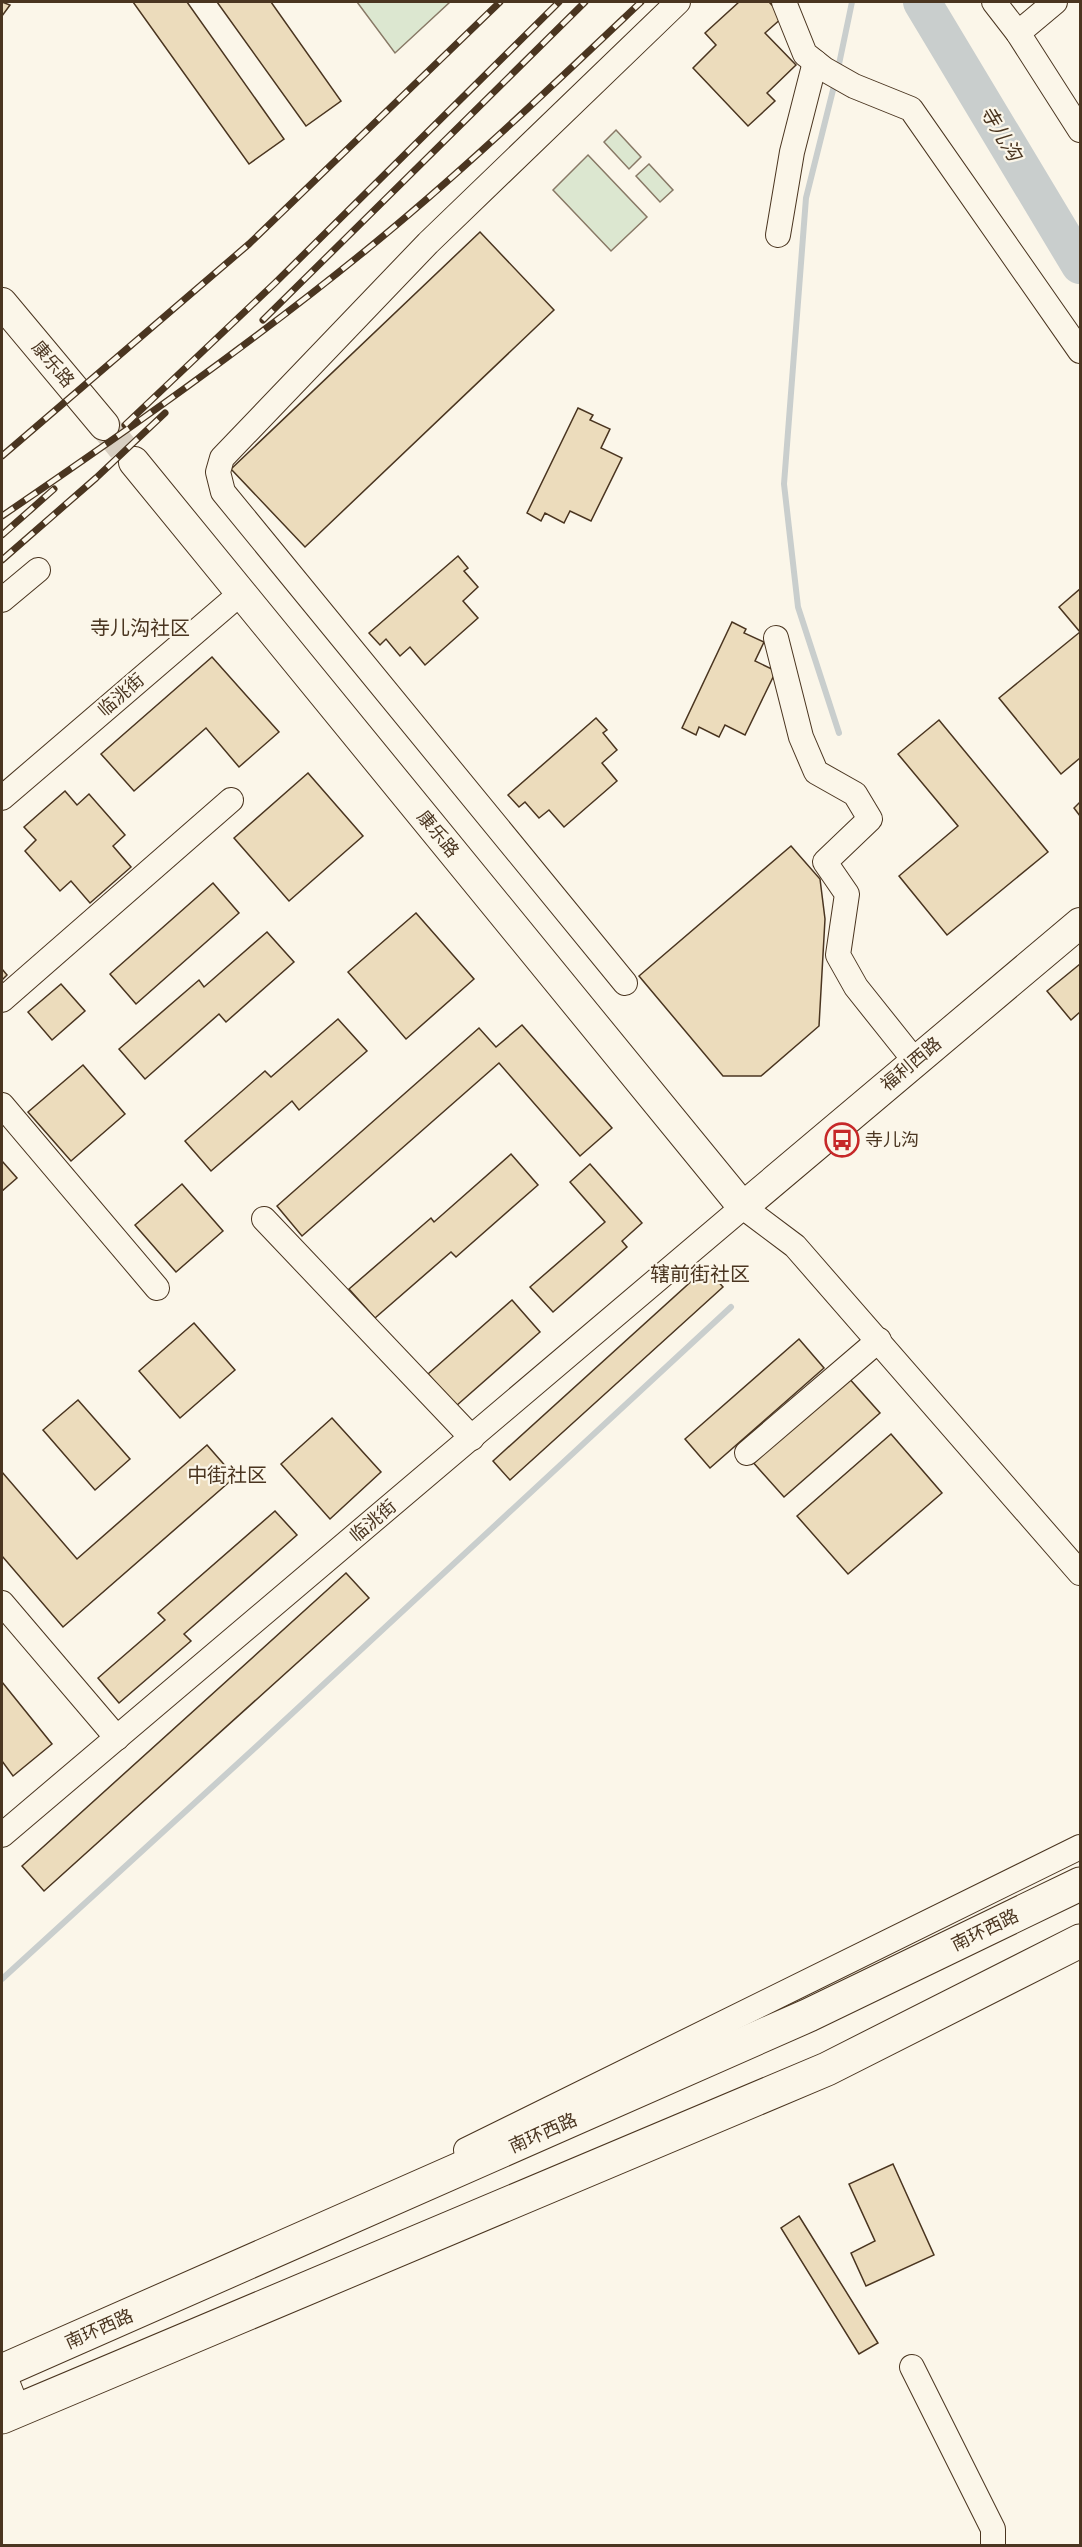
<svg xmlns="http://www.w3.org/2000/svg" width="1082" height="2547" viewBox="0 0 1082 2547" font-family="Manrope,'Noto Sans SC',sans-serif">
	<style>
		.green { fill: #dce7d0; stroke: #887966; stroke-width: 1.5 }
		.lines { fill: none; stroke-linecap: round; stroke-linejoin: round }
		.stream { stroke: #c9cecd; stroke-width: 6 }
		.river { stroke: #c9cecd; stroke-width: 38 }
		.building { fill: #ecdcbc; stroke: #4a3520; stroke-width: 1.5 }
		.major-tunnel { stroke: #d8cfc1; stroke-width: 30; stroke-dasharray: 30 15; stroke-linecap: butt }
		.minor-casing { stroke: #4a3520; stroke-width: 26 }
		.major-casing { stroke: #4a3520; stroke-width: 32 }
		.highway-casing { stroke: #4a3520; stroke-width: 35 }
		.minor { stroke: #fbf6e9; stroke-width: 24 }
		.major { stroke: #fbf6e9; stroke-width: 30 }
		.highway { stroke: #fbf6e9; stroke-width: 33 }
		.rail-casing { stroke: #4a3520; stroke-width: 7 }
		.rail { stroke: #fbf6e9; stroke-width: 4.5; stroke-dasharray: 14; stroke-linecap: butt }
		.labels { text-anchor: middle; stroke-width: 4.5; stroke-linejoin: round; paint-order: stroke }
		.street-label { font-size: 18px; fill: #4a3520; stroke: #fbf6e9 }
		.poi-label { font-size: 18px; fill: #4a3520; stroke: #fbf6e9; text-anchor: start }
		.water-label { font-size: 20px; font-style: italic; fill: #4a3520; stroke: #fbf6e9 }
		.neighbourhood-label { font-size: 20px; fill: #4a3520; stroke: #fbf6e9 }
	</style>
	<rect width="100%" height="100%" fill="#fbf6e9"/>
	<g class="green">
		<polygon points="357,2 450,2 395,53"/>
		<polygon points="616,130 641,157 629,169 604,142"/>
		<polygon points="588,155 647,217 611,251 553,190"/>
		<polygon points="649,164 673,190 660,202 636,176"/>
	</g>
	<g class="lines">
		<g class="stream">
			<polyline points="838,69 852,2"/>
			<polyline points="835,82 806,198 784,484 798,607 839,733"/>
			<polyline points="2,1979 257,1746 731,1307"/>
		</g>
		<polyline class="river" points="922,2 1080,265"/>
	</g>
	<g class="building">
		<polygon points="2,2 10,5 2,16"/>
		<polygon points="133,2 187,2 284,139 249,164"/>
		<polygon points="217,2 271,2 341,101 306,126"/>
		<polygon points="739,2 769,2 783,17 765,33 796,65 767,93 775,101 748,126 693,68 716,45 705,33"/>
		<polygon points="480,232 554,310 305,547 231,469"/>
		<polygon points="578,408 593,415 590,420 610,429 601,448 622,458 591,521 570,511 564,523 545,513 541,521 527,513"/>
		<polygon points="458,556 468,568 464,571 478,587 463,601 478,618 425,665 410,647 400,656 386,639 380,645 369,633"/>
		<polygon points="1080,589 1080,758 1061,774 999,698 1080,632 1059,607"/>
		<polygon points="732,622 746,629 744,633 764,642 755,661 776,671 745,735 725,725 719,737 699,727 696,735 682,728"/>
		<polygon points="212,657 279,732 239,767 206,728 134,791 101,754"/>
		<polygon points="596,718 607,730 603,733 617,750 602,763 617,781 564,827 549,810 539,818 525,802 519,807 508,795"/>
		<polygon points="939,720 1048,852 947,935 899,876 958,826 898,754"/>
		<polygon points="308,773 363,836 289,901 234,838"/>
		<polygon points="65,791 77,805 89,794 125,835 113,846 131,867 90,903 71,881 60,891 25,851 36,840 24,827"/>
		<polygon points="1080,802 1080,816 1074,808"/>
		<polygon points="791,846 820,879 825,919 819,1026 761,1076 723,1076 639,976"/>
		<polygon points="213,883 239,913 136,1004 110,974"/>
		<polygon points="416,913 474,979 406,1039 348,972"/>
		<polygon points="267,932 294,962 226,1022 219,1014 145,1079 119,1049 199,980 204,987"/>
		<polygon points="1080,964 1080,1012 1071,1020 1047,991"/>
		<polygon points="2,969 7,975 2,980"/>
		<polygon points="61,984 85,1011 52,1040 28,1012"/>
		<polygon points="338,1019 367,1051 299,1110 292,1101 211,1171 185,1141 265,1071 271,1077"/>
		<polygon points="522,1025 612,1128 580,1156 499,1063 302,1236 277,1206 479,1028 496,1047"/>
		<polygon points="83,1065 125,1114 71,1161 28,1112"/>
		<polygon points="511,1154 538,1185 456,1257 451,1252 375,1318 349,1289 431,1218 434,1222"/>
		<polygon points="2,1161 17,1178 2,1191"/>
		<polygon points="590,1164 642,1223 622,1241 627,1247 553,1312 530,1287 605,1222 570,1182"/>
		<polygon points="182,1184 223,1231 176,1272 135,1225"/>
		<polygon points="706,1268 723,1287 510,1480 493,1461"/>
		<polygon points="512,1300 540,1332 456,1406 428,1374"/>
		<polygon points="194,1323 235,1370 180,1418 139,1371"/>
		<polygon points="799,1339 824,1368 710,1468 685,1439"/>
		<polygon points="847,1376 880,1413 784,1497 751,1460"/>
		<polygon points="78,1400 130,1459 95,1490 43,1430"/>
		<polygon points="332,1418 381,1472 330,1519 281,1464"/>
		<polygon points="891,1434 942,1493 848,1574 797,1516"/>
		<polygon points="207,1445 235,1477 63,1627 2,1556 2,1472 77,1559"/>
		<polygon points="275,1511 297,1535 184,1634 191,1641 119,1703 98,1678 165,1620 158,1613"/>
		<polygon points="346,1573 369,1598 44,1891 22,1866"/>
		<polygon points="2,1682 52,1744 13,1776 2,1761"/>
		<polygon points="893,2164 934,2255 866,2286 851,2253 875,2241 849,2184"/>
		<polygon points="799,2216 878,2343 859,2354 781,2228"/>
	</g>
	<g class="lines">
		<polyline class="major-tunnel" points="104,425 134,462"/>
		<g class="minor-casing">
			<g id="minor">
				<polyline points="784,2 805,54 824,69 854,86 911,109 1080,351"/>
				<polyline points="994,2 1018,33 1080,130"/>
				<polyline points="1018,33 1055,2"/>
				<polyline points="778,235 792,152 815,62"/>
				<polyline points="2,600 38,570"/>
				<polyline points="776,638 801,737 816,772 855,794 870,819 825,862 847,894 838,955 856,987 915,1061"/>
				<polyline points="2,798 241,593"/>
				<polyline points="625,983 223,492 218,472 222,458 428,243 678,2"/>
				<polyline points="2,1000 231,800"/>
				<polyline points="2,1105 157,1288"/>
				<polyline points="264,1219 472,1438"/>
				<polyline points="747,1453 879,1340"/>
				<polyline points="2,1603 117,1738"/>
				<polyline points="2,1835 743,1207 795,1246 1080,1573"/>
				<polyline points="466,2150 1080,1847"/>
				<polyline points="912,2367 993,2529 993,2546"/>
			</g>
		</g>
		<g class="major-casing">
			<g id="major">
				<polyline points="2,303 104,425"/>
				<polyline points="134,462 743,1207 1080,923"/>
				<polyline points="2,2377 15,2410"/>
			</g>
		</g>
		<g class="highway-casing">
			<g id="highway">
				<polyline points="2,2371 809,2015 1080,1884"/>
				<polyline points="2,2417 827,2069 1080,1941"/>
			</g>
		</g>
		<use href="#minor" class="minor"/>
		<use href="#major" class="major"/>
		<use href="#highway" class="highway"/>
		<g class="rail-casing">
			<g id="rail">
				<polyline points="263,320 585,2"/>
				<polyline points="125,425 275,283 559,2"/>
				<polyline points="2,456 249,244 500,2"/>
				<path d="M2 516C125 432 248 346 365 251 461 173 551 87 641 2"/>
				<polyline points="2,535 54,489"/>
				<polyline points="2,560 96,478 165,413"/>
			</g>
		</g>
		<use href="#rail" class="rail"/>
	</g>
	<defs>
		<g id="bus-ring" transform="scale(1.725)"><circle r="9.5" fill="#fbf6e9" stroke="#c62828" stroke-width="1.5"/><path d="M-5-6H5V4H4V6H2V4H-2V6H-4V4H-5ZM-3.5-4V0h7V-4ZM-3.5 1.2v1.5H-2V1.2ZM2 1.2v1.5H3.5V1.2Z" fill="#c62828"/></g>
	</defs>
	<g fill-rule="evenodd">
		<use href="#bus-ring" x="842" y="1140"/>
	</g>
	<g class="labels">
		<g class="street-label">
			<text transform="translate(53 364) rotate(50)" y="6">康乐路</text>
			<text transform="translate(121 695) rotate(-41)" y="6">临洮街</text>
			<text transform="translate(438 834) rotate(51)" y="6">康乐路</text>
			<text transform="translate(911 1064) rotate(-40)" y="6">福利西路</text>
			<text transform="translate(373 1521) rotate(-40)" y="6">临洮街</text>
			<text transform="translate(985 1930) rotate(-26)" y="6">南环西路</text>
			<text transform="translate(543 2133) rotate(-24)" y="6">南环西路</text>
			<text transform="translate(99 2329) rotate(-24)" y="6">南环西路</text>
		</g>
		<g class="poi-label">
			<text x="865" y="1146">寺儿沟</text>
		</g>
		<g class="water-label">
			<text transform="translate(1001 133) rotate(59)" y="7">寺儿沟</text>
		</g>
		<g class="neighbourhood-label">
			<text x="140" y="635">寺儿沟社区</text>
			<text x="700" y="1281">辖前街社区</text>
			<text x="227" y="1482">中街社区</text>
		</g>
	</g>
	<rect width="1082" height="2547" fill="none" stroke="#4a3520" stroke-width="6"/>
</svg>
